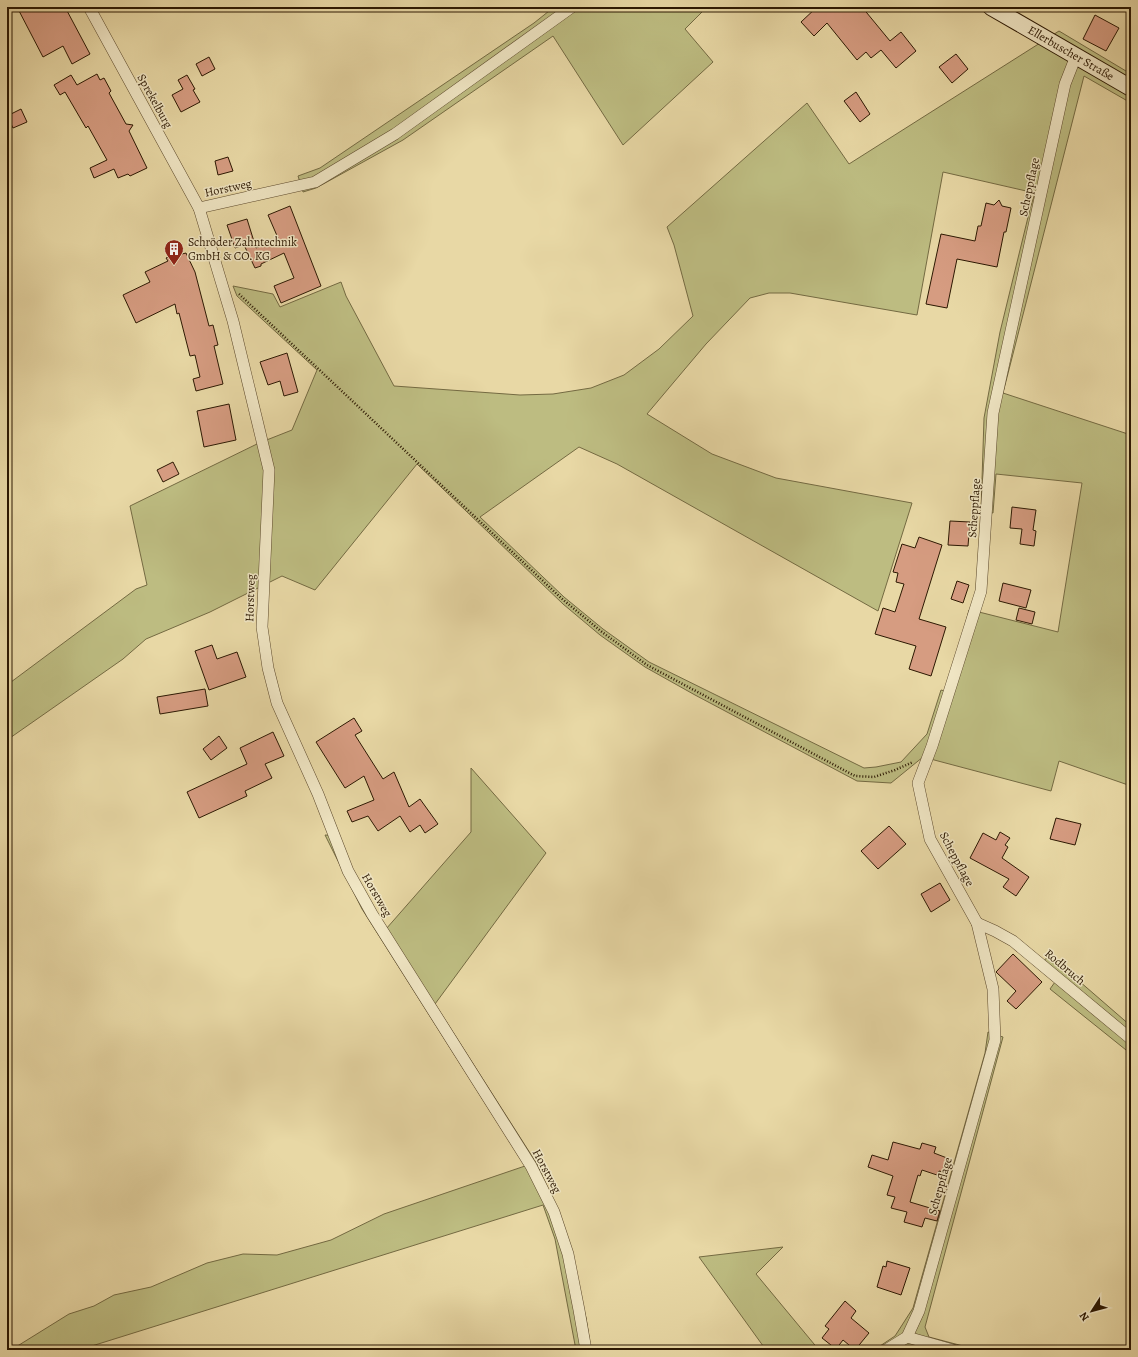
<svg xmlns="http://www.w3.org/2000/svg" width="1138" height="1357" viewBox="0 0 1138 1357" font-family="Alegreya,serif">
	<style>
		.green { fill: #bdbc81; stroke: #746a42; fill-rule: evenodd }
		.building { fill: #d69c81; stroke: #2c1802 }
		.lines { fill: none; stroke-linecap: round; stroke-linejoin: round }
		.minor-casing { stroke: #5b482b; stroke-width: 12 }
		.secondary-casing { stroke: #2c1802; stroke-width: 18 }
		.path { stroke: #2c1802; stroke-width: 2.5; stroke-dasharray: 1 2; stroke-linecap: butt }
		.minor { stroke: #f0e6c4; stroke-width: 11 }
		.secondary { stroke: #f0e6c4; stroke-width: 16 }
		.labels { text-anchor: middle; stroke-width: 3; stroke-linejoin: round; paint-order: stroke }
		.street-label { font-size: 12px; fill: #2c1802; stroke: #f0e6c4 }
		.poi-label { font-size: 12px; fill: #2c1802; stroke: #f0e6c4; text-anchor: start }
	</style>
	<rect width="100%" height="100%" fill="#e8d8a5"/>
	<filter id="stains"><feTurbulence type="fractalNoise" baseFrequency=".005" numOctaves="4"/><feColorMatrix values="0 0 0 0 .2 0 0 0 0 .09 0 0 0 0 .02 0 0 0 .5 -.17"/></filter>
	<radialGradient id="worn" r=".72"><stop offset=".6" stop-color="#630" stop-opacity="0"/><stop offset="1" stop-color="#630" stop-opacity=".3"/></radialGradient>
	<g class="green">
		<polygon points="554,7 707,7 685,29 713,62 623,145 553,36 403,140 316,188 303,192 298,176 320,168 534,23"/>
		<path d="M1059 31 1131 74V103L1084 76 1003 393 1131 435V786L1059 761 1051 791 923 757 891 783 857 781 695 695 645 667 600 635 563 604 417 464 315 590 282 576 210 612 146 639 123 659 7 740V685L136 589 147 585 130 506 259 443 292 430 317 370 237 296 233 286 273 294 280 307 341 282 346 296 394 386 520 395 553 394 591 388 624 375 659 349 693 316 674 245 667 227 807 103 849 164ZM943 172 1035 193 1030 209 1000 332 984 418 981 511 993 513 996 474 1082 483 1058 632 983 613 969 610 948 692 941 690 927 734 901 762 876 767 864 768 649 662 603 629 564 597 480 517 579 447 617 464 878 611 912 503 776 478 712 454 647 414 706 344 750 298 769 293H790L917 315Z"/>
		<polygon points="471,768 546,853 435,1004 537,1164 559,1213 586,1318 591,1350 576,1350 555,1239 543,1205 79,1350 11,1350 69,1314 94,1306 114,1295 151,1287 207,1263 243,1254 277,1255 331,1240 384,1214 525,1166 362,909 325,835 338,836 352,868 386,929 471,832"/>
		<polygon points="1049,955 1131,1026 1131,1054 1050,989 1060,975 1043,962"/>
		<polygon points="988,1032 1003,1037 925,1327 929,1337 978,1350 874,1350 895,1336 913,1308 985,1053"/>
		<polygon points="783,1247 756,1274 819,1350 766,1350 699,1257"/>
	</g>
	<g class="building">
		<polygon points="17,7 65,7 90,54 72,64 63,46 43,57"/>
		<polygon points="817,7 862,7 890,41 901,32 916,51 896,68 881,50 871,58 866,52 857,60 827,23 814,36 801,22"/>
		<polygon points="1095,15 1119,28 1106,51 1083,39"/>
		<polygon points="956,54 968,69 952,83 939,67"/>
		<polygon points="209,57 215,69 202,76 196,64"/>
		<polygon points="97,74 100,80 104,78 111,91 109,93 126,124 133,125 129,131 147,168 130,176 128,174 118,178 114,169 94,178 90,168 107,160 88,126 86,128 65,92 60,95 54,85 71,75 77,85"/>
		<polygon points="187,75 195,89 193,90 200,102 181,112 172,95 183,89 178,80"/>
		<polygon points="856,92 870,114 860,122 844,101"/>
		<polygon points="21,109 27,122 13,128 7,116"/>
		<polygon points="228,157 233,171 218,175 215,161"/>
		<polygon points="999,200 1002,206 1011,208 1006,232 1004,232 997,267 957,259 947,308 926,304 941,234 975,241 978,226 981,226 986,203 994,205"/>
		<polygon points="290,206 321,286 281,303 274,286 294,278 284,253 261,264 261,266 255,268 244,245 235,248 227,225 247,219 256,248 278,238 268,215"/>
		<polygon points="180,251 182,254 186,253 195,272 209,326 213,325 218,345 214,346 223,384 196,391 193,379 200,377 195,355 190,356 179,313 177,314 175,304 136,323 123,295 150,282 145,272 168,261 166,258"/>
		<polygon points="287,353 298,392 284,396 280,381 268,385 260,362"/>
		<polygon points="229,404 236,440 204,447 197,411"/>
		<polygon points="173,462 179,474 163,482 157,470"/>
		<polygon points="1012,507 1036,510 1033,530 1036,531 1034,546 1020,544 1022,529 1010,528"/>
		<polygon points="950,521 970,522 968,546 948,545"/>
		<polygon points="919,537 942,545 919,619 946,627 931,676 909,669 916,646 875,634 883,608 895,612 904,584 896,582 898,573 893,572 902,544 915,548"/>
		<polygon points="957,581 969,585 963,603 951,599"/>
		<polygon points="1003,583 1031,590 1026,608 999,601"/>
		<polygon points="1019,608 1035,612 1032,624 1016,620"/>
		<polygon points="212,645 217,659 237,652 246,677 209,690 195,651"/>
		<polygon points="205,689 208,706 160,714 157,697"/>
		<polygon points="354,718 362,731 355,735 383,779 394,772 409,807 420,799 438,824 425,833 420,825 410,832 400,816 378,831 368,816 352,822 347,811 374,800 364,776 345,788 316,742"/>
		<polygon points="273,732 284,756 265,764 272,778 245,791 247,796 199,818 187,792 247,764 240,748"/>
		<polygon points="219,736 227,748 211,760 203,749"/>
		<polygon points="1056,818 1081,824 1075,845 1050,839"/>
		<polygon points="889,826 906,844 878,869 861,851"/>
		<polygon points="1000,832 1010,838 1005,845 1008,847 1002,858 1029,877 1016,896 1003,887 1009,879 970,858 983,833 996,840"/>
		<polygon points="940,883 950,900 931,912 921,894"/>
		<polygon points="1013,954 1042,982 1016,1009 1007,1001 1016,991 996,972"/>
		<polygon points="893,1142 919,1149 920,1149 922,1143 936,1147 934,1153 947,1158 943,1172 939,1171 937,1175 922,1170 920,1176 918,1175 910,1202 940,1211 937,1221 925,1218 922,1227 904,1222 907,1212 891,1208 895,1197 887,1195 893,1176 868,1167 872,1155 888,1160"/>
		<polygon points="887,1261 910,1268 901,1295 877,1287 883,1266 886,1267"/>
		<polygon points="845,1301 856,1311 851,1318 869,1333 855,1350 843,1340 836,1349 822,1338 829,1329 825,1326"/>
	</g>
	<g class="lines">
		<g class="minor-casing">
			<g id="minor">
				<polyline points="89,7 199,208 233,321 269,470 262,627 268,668 277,703 318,794 348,871 372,914 531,1166 554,1212 568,1254 579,1310 586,1350"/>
				<polyline points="199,208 315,182 395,134 572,7"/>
				<polyline points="977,923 995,931 1013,941 1131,1039"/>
				<polyline points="907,1337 953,1350"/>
				<polyline points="886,1350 907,1337 919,1311 995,1040 993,989 977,923 930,839 918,783 932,746 981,591 993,413 1065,84 1076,56"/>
			</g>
		</g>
		<g class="secondary-casing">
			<polyline id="secondary" points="991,7 1131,88"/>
		</g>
		<polyline class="path" points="239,294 561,598 602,632 647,665 855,776 874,777 895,770 913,762"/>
		<use href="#minor" class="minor"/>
		<use href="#secondary" class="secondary"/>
	</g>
	<defs>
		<g id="building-pin" transform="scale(1)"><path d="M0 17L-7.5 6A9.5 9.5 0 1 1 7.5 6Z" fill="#8f2418" stroke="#f0e6c4"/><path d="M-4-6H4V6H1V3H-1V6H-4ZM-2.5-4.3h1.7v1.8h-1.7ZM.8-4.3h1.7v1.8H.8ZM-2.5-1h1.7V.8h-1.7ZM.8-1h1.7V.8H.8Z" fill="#fff"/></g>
	</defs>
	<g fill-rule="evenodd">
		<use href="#building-pin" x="174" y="249"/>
	</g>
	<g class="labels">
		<g class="street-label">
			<text transform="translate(1071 53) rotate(30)" y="4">Ellerbuscher Straße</text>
			<text transform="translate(155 101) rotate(61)" y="4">Sprekelburg</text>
			<text transform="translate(1029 187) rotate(-78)" y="4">Scheppflage</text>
			<text transform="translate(228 188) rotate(-12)" y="4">Horstweg</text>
			<text transform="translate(974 508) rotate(-86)" y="4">Scheppflage</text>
			<text transform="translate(250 598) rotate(-88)" y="4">Horstweg</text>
			<text transform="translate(957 859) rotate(62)" y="4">Scheppflage</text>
			<text transform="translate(377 895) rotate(60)" y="4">Horstweg</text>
			<text transform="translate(1065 967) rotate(40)" y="4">Rodbruch</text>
			<text transform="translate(547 1171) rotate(62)" y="4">Horstweg</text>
			<text transform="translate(940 1186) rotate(-74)" y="4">Scheppflage</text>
		</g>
		<g class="poi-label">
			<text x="188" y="246">Schröder Zahntechnik<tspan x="188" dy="14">GmbH &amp; CO. KG</tspan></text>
		</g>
	</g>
	<rect width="1138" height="1357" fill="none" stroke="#e8d8a5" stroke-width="24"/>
	<rect x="8" y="8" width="1122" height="1341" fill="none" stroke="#2c1802" stroke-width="2"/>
	<rect x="12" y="12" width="1114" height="1333" fill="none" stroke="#2c1802"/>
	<g transform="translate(1092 1311) rotate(234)" stroke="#f0e6c4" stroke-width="3" paint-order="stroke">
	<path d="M0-3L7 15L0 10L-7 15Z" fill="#2c1802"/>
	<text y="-6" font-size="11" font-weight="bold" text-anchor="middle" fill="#2c1802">N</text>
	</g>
	<rect width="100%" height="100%" filter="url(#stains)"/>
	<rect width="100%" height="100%" fill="url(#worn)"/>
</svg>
